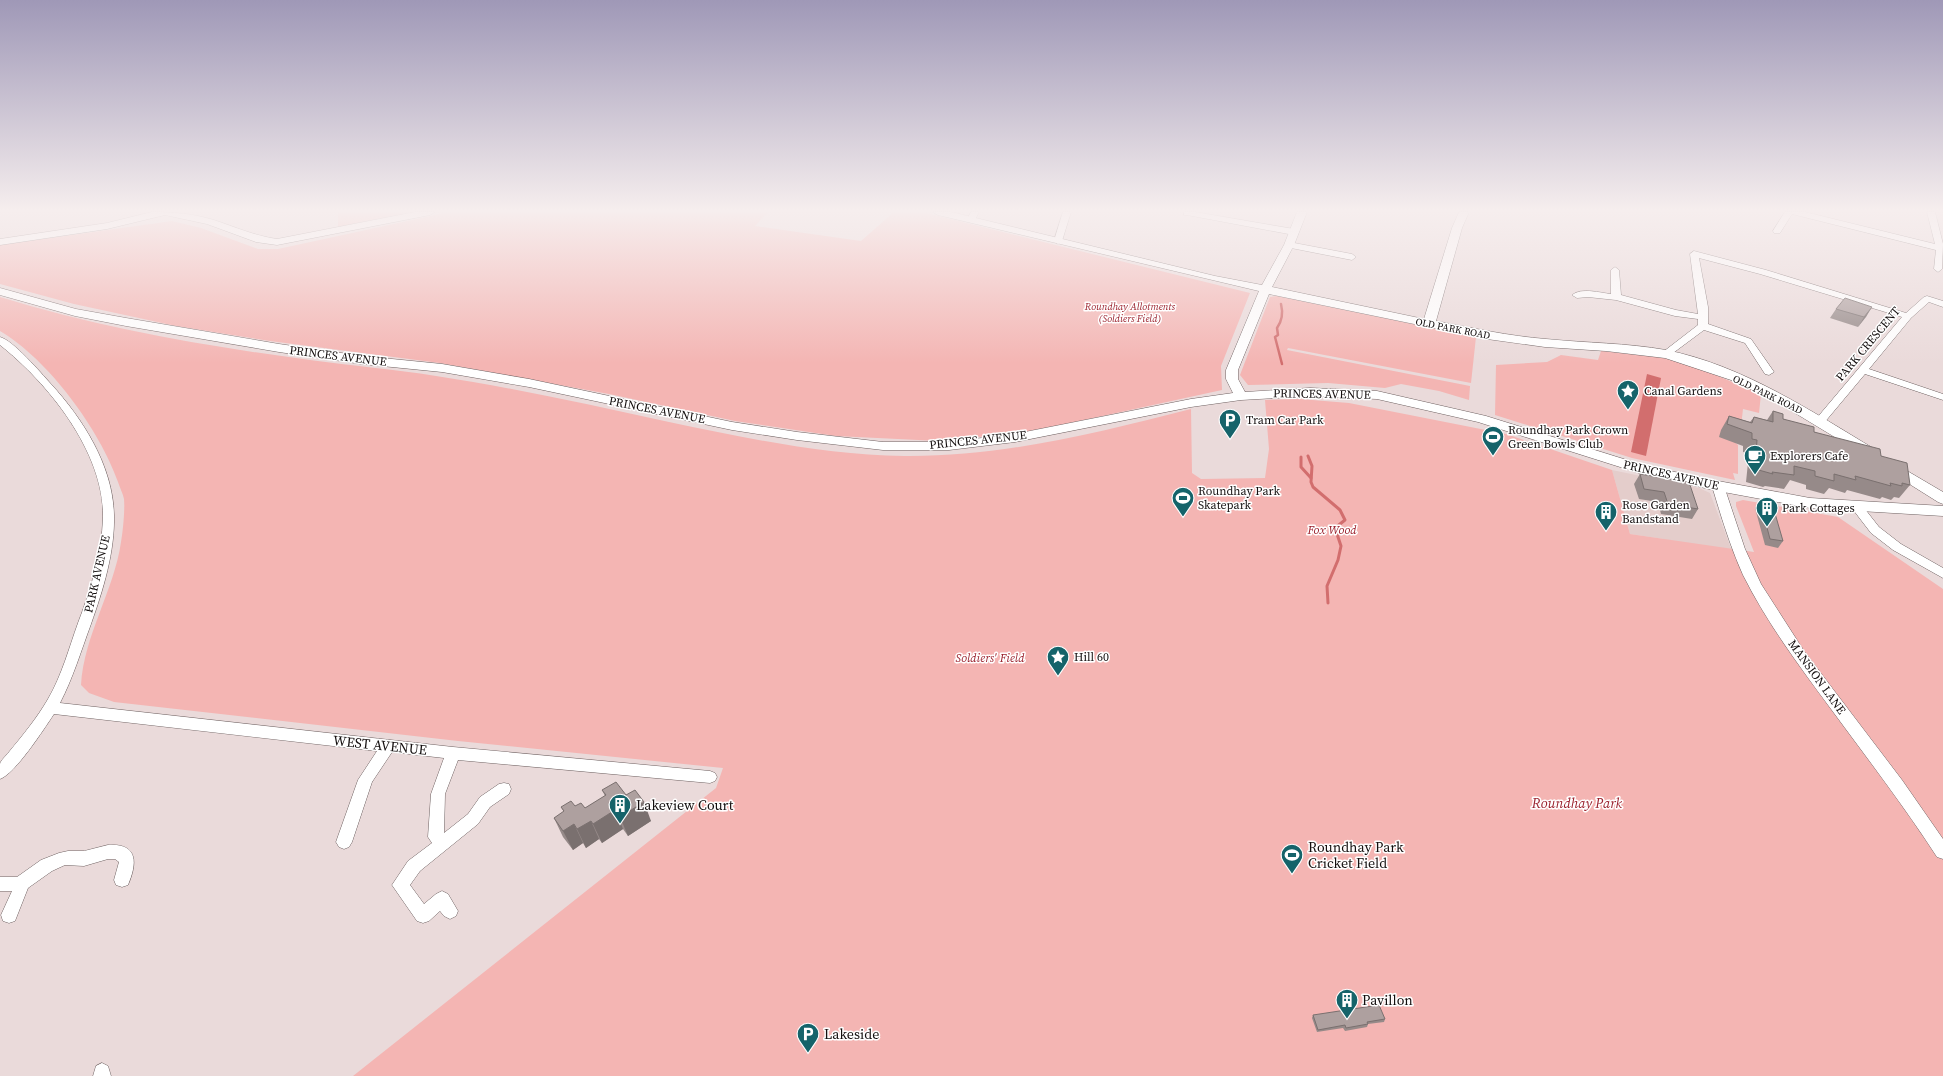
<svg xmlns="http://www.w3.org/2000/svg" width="1943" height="1076" viewBox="0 0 1943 1076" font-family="'Source Serif 4',serif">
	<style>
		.built { fill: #e4cdcb }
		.green { fill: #f4b5b3 }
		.water { fill: #d26e6e }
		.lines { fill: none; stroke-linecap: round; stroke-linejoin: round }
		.stream-far1 { stroke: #d26e6e; stroke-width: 2.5 }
		.stream { stroke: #d26e6e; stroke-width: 3 }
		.minor-casing { stroke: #6f6262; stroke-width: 1 }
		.tertiary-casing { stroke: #6f6262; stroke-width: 1 }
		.minor { fill: #fff; fill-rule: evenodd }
		.tertiary { fill: #fff; fill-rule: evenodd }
		.wall { fill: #968a89 }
		.shaded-wall { fill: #7a706f }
		.building { fill: #aea09f; stroke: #7a706f }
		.labels { text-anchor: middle; stroke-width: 3; stroke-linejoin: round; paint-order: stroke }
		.far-park-label { font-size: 10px; font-style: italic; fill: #9b222e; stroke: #fff }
		.far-street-label { font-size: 10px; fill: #130e0e; stroke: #fff }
		.street-label { font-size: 12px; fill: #130e0e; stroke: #fff }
		.poi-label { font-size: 12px; fill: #130e0e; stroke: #fff; text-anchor: start }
		.park-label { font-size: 12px; font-style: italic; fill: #9b222e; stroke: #fff }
		.near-street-label { font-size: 14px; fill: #130e0e; stroke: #fff }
		.near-park-label { font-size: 14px; font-style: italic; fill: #9b222e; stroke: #fff }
		.near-poi-label { font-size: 14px; fill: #130e0e; stroke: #fff; text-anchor: start }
	</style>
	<rect width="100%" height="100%" fill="#eadada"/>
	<polygon class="built" points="1612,470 1699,488 1710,493 1744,583 1664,539 1630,534"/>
	<g class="green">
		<polygon points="338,212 410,212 338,227"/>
		<polygon points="449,212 768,212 755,226 861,241 894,212 922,212 1250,293 1221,366 1222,390 1038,430 1009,434 939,441 836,436 735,421 609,394 440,363 270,341 176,326 74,304 0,284 0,245 172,221 201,228 258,249 278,249"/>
		<polygon points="1277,296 1476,337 1471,383 1288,348 1287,350 1470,386 1469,400 1439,391 1401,384 1385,388 1328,383 1248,385 1240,375 1270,297"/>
		<path d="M0 297C101 328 205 346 310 360 352 366 394 369 436 376 515 388 592 405 669 422 746 438 825 455 904 456 1002 457 1096 433 1191 409L1192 473 1201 479 1265 478 1269 449 1265 400 1300 399 1349 403 1506 434 1612 470 1630 534 1754 552 1736 506V502L1743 500 1838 517 1943 589V1076H353L716 788 723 768 458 741 114 702 89 693 81 685C84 635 114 591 121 542 123 531 125 510 124 499 123 494 120 488 118 482 100 430 48 359 0 331Z"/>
		<polygon points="1601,351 1658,357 1687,363 1761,394 1759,413 1743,409 1740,435 1735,442 1738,445 1738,474 1733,473 1735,480 1632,458 1495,415 1496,365 1547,362 1561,355 1598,360"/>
	</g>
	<polygon class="water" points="1647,374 1661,378 1646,456 1631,452"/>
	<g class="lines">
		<path class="stream-far1" d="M1281 304C1283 312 1282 321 1277 328L1278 335 1275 337 1282 364"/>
		<g class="stream">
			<polyline points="1308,456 1312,466 1311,482 1313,487 1340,510 1345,520 1335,528 1341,546 1338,560 1327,586 1328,603"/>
			<polyline points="1301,457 1301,467 1311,478"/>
		</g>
		<g class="minor-casing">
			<g id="minor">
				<polygon points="971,212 979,212 974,222 971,222 967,220"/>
				<polygon points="1063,212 1071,212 1062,241 1058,244 1054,241"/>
				<polygon points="1184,212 1195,212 1294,229 1298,232 1294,235 1187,215 1184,215"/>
				<polygon points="1785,212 1805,212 1935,244 1927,212 1935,212 1943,244 1942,269 1938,272 1934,269 1936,250 1792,214 1780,233 1774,233 1773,231"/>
				<polygon points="1289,242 1352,254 1356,257 1352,260 1286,247 1285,245"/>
				<path d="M1694 251 1766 270 1906 313 1924 297 1927 296 1943 301V307L1929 302 1911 318 1869 369 1943 394V400L1865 374 1824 423H1816L1815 421 1816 419 1902 317 1760 274 1699 258 1708 307V324L1751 339 1774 372 1769 375 1765 374 1745 343 1704 330 1669 356H1663L1661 354 1663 352 1698 325V319L1675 316 1616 300 1588 297 1577 298 1572 295C1581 287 1601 293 1611 294V270L1615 267 1619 270 1621 295 1676 310 1698 314 1690 254Z"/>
				<path d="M0 337C13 340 41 373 51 384 83 419 113 466 114 515 115 552 103 590 91 624 81 651 73 678 60 703L453 747 710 771 715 773 717 777 715 781 710 783 458 760 445 794 444 833 468 814 480 797 499 784 504 783 509 784 511 789 509 794 490 807 478 824 420 871 410 885 424 904 436 894 442 891 448 894 458 911 456 916 450 919 444 916 440 911 429 921 423 923 417 921 392 885 408 861 432 843 428 837 431 794 444 758 392 752 372 782 352 842 349 847 344 849 339 847 336 842 358 780 377 751 54 714C44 729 15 774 0 779 0 775 0 769 0 764 1 760 6 756 9 752 23 735 37 718 48 699 62 675 69 648 78 623 91 589 102 553 103 517 104 452 48 383 0 345Z"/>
				<path d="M1718 482 1724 486 1745 549 1761 584 1804 651 1902 780 1943 839V859L1937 857C1904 806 1867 758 1831 709 1800 667 1767 623 1743 575 1730 546 1721 516 1712 486Z"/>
				<polygon points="1857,503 1861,504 1879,527 1901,544 1943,568 1943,578 1893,550 1871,533 1851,507"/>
				<path d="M108 845C139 843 137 864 128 885L122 887 116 885 114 880 119 862 115 859H108L84 866 65 865 52 871 28 888 15 921 9 923 3 921 1 915 12 891H0V877H17L41 860 59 853 68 851H84Z"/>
				<polygon points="102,1063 108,1066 111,1076 93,1076 96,1066"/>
			</g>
		</g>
		<g class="tertiary-casing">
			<g id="tertiary">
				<path d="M152 212C174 212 194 214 214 220 235 227 255 236 277 239L415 212H435L430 215 277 245 256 242 207 224 165 215 107 229 0 245V239L107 223Z"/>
				<path d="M933 212H951L1215 276 1262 285 1284 245 1297 212H1307L1294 245 1272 287 1424 319 1452 228 1459 212H1469L1462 228 1436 321C1472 328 1509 336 1546 339 1586 343 1627 343 1666 350 1742 365 1811 411 1876 450L1878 453 1876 456H1866L1772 399 1731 380 1665 358 1606 351 1545 347 1487 339 1269 294 1238 370V379L1245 392 1310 388 1377 391 1486 416 1646 466 1718 481 1810 498 1943 506V516L1810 508 1718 491 1639 473 1478 422 1377 399 1310 396 1241 400 1191 407 1015 442 949 450H883L797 440 732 430 529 387 442 372 362 364 279 352 126 326 75 316 0 295V288L76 309 126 318 279 344 362 356 442 364 529 379 732 422 797 432 883 442H949L1015 434 1191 399 1233 393 1226 379V370L1259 291 938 215Z"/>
				<polygon points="1892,462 1943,492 1943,504 1938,502 1887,470 1885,467 1887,464"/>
			</g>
		</g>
		<use href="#minor" class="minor"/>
		<use href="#tertiary" class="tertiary"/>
	</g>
	<g class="wall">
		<polygon points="1872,307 1858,327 1830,318 1836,309"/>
		<polygon points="1773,411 1783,419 1814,432 1881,456 1910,485 1899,498 1894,497 1891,500 1882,497 1880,499 1847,490 1845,493 1829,488 1824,494 1806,489 1806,485 1790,480 1784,489 1765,486 1763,487 1746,482 1749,453 1743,452 1743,446 1719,437 1721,430 1729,416 1750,422 1754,417 1767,420"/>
		<polygon points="1640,474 1698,509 1692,519 1661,514 1658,502 1639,499 1634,484"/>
		<polygon points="1760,501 1783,541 1778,548 1765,545 1755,508"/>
		<polygon points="602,790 626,795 651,821 628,836 623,829 602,843 599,839 586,848 583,843 573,850 563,837 554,818 564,812 561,807 575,806 585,808 605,796"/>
		<polygon points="1313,1015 1385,1019 1384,1022 1368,1024 1367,1027 1345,1031 1343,1028 1317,1032 1312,1018"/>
	</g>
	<g class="shaded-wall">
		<polygon points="1872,307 1866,317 1858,327 1864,317"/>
		<polygon points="644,802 651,821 628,836 620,817"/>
		<polygon points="615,810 623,829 602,843 593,824"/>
		<polygon points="591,821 599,839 586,848 577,829"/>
		<polygon points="574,824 583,843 573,850 563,831"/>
	</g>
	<g class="building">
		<polygon points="1845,298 1872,307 1864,317 1836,309"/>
		<polygon points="1773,411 1783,414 1783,419 1814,427 1814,432 1880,449 1881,456 1907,463 1910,485 1902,483 1902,486 1890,483 1891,486 1855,476 1856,480 1834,474 1834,481 1815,476 1815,471 1794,466 1794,475 1772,472 1773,474 1755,469 1757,440 1752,439 1752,433 1727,424 1729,416 1752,423 1754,417 1773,422"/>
		<polygon points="1640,474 1689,482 1698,509 1668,504 1664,492 1644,489"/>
		<polygon points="1760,501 1772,503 1783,541 1770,539"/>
		<polygon points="616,782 626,795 635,790 644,802 620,817 615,810 593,824 591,821 577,829 574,824 563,831 554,818 564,811 561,807 571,801 575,806 581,803 585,808 606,795 602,790"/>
		<polygon points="1379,1005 1385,1019 1367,1022 1368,1024 1346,1028 1345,1025 1318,1030 1313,1015"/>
	</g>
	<linearGradient id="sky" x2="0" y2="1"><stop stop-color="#9f98b7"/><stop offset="0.58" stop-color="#f6eeee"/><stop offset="1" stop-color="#f6eeee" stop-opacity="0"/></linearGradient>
	<rect width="1943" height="363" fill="url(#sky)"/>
	<defs>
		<g id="sight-pin" transform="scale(1.15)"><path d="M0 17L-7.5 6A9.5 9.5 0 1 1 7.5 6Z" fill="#15636a" stroke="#fff"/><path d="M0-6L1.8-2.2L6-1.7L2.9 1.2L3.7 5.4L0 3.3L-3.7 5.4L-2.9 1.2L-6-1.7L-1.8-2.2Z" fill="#fff"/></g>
		<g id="parking-pin" transform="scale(1.15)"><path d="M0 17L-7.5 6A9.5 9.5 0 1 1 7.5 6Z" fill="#15636a" stroke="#fff"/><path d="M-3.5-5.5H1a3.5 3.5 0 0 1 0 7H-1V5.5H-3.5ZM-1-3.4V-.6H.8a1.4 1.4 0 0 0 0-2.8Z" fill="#fff"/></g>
		<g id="stadium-pin" transform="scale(1.15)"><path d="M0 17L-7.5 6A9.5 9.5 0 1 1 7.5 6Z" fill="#15636a" stroke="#fff"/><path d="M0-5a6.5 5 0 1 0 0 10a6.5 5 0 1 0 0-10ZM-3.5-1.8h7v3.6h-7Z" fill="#fff"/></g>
		<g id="cafe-pin" transform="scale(1.15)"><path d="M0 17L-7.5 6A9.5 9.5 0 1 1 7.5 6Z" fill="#15636a" stroke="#fff"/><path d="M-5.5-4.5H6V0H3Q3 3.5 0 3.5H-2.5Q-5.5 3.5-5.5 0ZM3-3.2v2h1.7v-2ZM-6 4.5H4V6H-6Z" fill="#fff"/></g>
		<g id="building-pin" transform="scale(1.15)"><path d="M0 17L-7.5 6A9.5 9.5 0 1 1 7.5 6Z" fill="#15636a" stroke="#fff"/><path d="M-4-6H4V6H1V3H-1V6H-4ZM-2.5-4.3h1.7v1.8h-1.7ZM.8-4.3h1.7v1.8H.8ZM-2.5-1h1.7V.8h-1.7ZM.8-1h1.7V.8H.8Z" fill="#fff"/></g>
	</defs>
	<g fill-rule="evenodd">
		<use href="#sight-pin" x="1628" y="391"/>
		<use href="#parking-pin" x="1230" y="420"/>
		<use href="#stadium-pin" x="1493" y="437"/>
		<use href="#cafe-pin" x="1755" y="456"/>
		<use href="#stadium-pin" x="1183" y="498"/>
		<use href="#building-pin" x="1767" y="508"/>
		<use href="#building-pin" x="1606" y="512"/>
		<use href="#sight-pin" x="1058" y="657"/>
		<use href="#building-pin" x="620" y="805"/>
		<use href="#stadium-pin" x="1292" y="855"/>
		<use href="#building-pin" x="1347" y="1000"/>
		<use href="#parking-pin" x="808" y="1034"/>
	</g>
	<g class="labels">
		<g class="far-park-label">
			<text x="1130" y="310">Roundhay Allotments<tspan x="1130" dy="12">(Soldiers Field)</tspan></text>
		</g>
		<g class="far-street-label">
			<text transform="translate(1453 328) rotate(11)" y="4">OLD PARK ROAD</text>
			<text transform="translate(1768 394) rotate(26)" y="4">OLD PARK ROAD</text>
		</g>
		<g class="street-label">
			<text transform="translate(1868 344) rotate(-50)" y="4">PARK CRESCENT</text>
			<text transform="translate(338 356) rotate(7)" y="4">PRINCES AVENUE</text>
			<text transform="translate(1322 394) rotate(1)" y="4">PRINCES AVENUE</text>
			<text transform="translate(657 410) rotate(11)" y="4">PRINCES AVENUE</text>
			<text transform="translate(978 440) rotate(-6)" y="4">PRINCES AVENUE</text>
			<text transform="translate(1671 475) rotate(13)" y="4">PRINCES AVENUE</text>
			<text transform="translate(97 574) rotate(-77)" y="4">PARK AVENUE</text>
			<text transform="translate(1817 677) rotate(54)" y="4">MANSION LANE</text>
		</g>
		<g class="poi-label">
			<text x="1644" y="395">Canal Gardens</text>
			<text x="1246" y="424">Tram Car Park</text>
			<text x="1508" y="434">Roundhay Park Crown<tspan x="1508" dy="14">Green Bowls Club</tspan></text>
			<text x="1770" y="460">Explorers Cafe</text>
			<text x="1198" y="495">Roundhay Park<tspan x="1198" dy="14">Skatepark</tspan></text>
			<text x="1622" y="509">Rose Garden<tspan x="1622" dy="14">Bandstand</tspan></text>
			<text x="1782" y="512">Park Cottages</text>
			<text x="1074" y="661">Hill 60</text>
		</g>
		<g class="park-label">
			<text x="1332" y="534">Fox Wood</text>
			<text x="990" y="662">Soldiers' Field</text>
		</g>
		<g class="near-street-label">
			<text transform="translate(380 745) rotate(6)" y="5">WEST AVENUE</text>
		</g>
		<g class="near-park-label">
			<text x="1577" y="808">Roundhay Park</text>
		</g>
		<g class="near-poi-label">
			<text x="636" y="810">Lakeview Court</text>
			<text x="1308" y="852">Roundhay Park<tspan x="1308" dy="16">Cricket Field</tspan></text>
			<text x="1362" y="1005">Pavillon</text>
			<text x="824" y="1039">Lakeside</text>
		</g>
	</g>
</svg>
